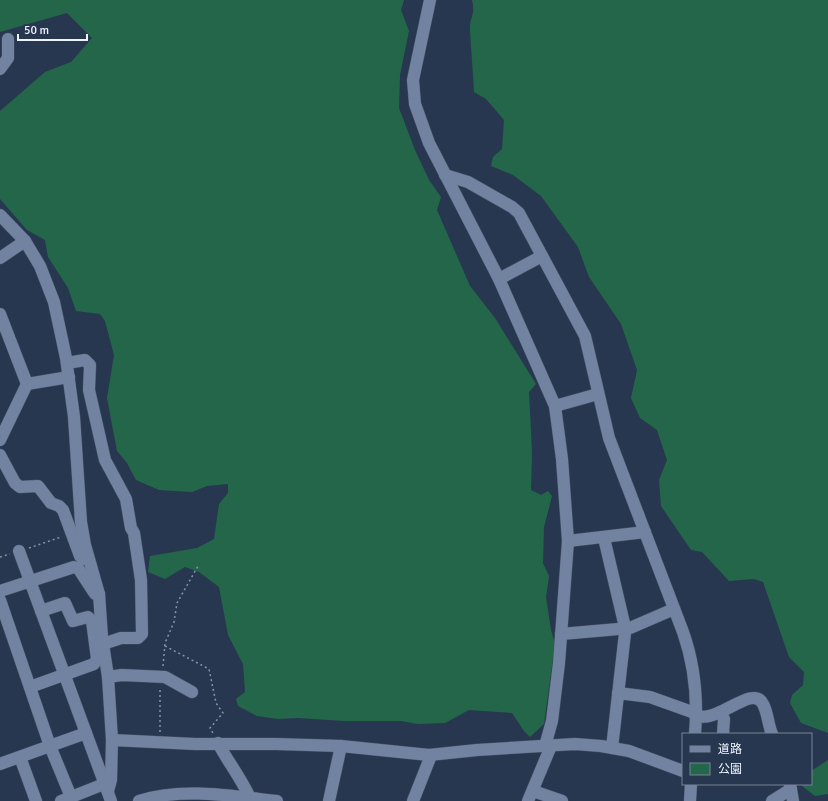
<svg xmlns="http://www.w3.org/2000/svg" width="828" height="801" viewBox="0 0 828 801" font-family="Signika,'Noto Sans JP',sans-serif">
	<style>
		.green { fill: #246649 }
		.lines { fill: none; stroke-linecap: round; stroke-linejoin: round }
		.minor-casing { stroke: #455165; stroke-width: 13 }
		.path { stroke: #8994a5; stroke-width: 1.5; stroke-dasharray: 2 3; stroke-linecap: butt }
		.minor { stroke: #7183a1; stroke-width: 12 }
	</style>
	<rect width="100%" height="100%" fill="#283750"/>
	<g class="green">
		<polygon points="0,0 404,0 401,10 409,31 400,75 399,108 415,150 429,180 441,197 437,210 470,286 495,318 536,384 529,392 532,452 531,490 541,495 548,491 552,496 544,527 543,563 549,576 546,597 551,630 555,644 544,724 530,737 524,731 512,713 469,710 445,723 418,724 401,721 344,721 298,718 278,719 257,716 238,706 236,699 245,692 243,664 228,635 219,587 199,572 185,567 165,579 148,572 150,556 197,548 214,539 219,504 228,493 228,484 207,486 192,492 159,490 136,480 127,463 117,451 107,398 114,355 105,321 100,314 76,311 68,288 48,257 45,240 27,230 0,199 0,111 45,72 71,62 92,38 67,13 0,32"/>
		<path d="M472 0H828V733L801 723 790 703 792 695 803 685 804 672 789 657 763 582 754 579 729 581 702 552 691 550 661 506 659 480 667 460 657 430 640 418 631 398 637 370 621 324 589 277 578 247 541 196 513 175 491 166 493 157 502 149 504 120 486 99 474 92C473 71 471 51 470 30 469 18 476 15 472 0Z"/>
		<polygon points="828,760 828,794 815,796 802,786 802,784 811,784 811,771"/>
	</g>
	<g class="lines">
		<g class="minor-casing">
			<g id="minor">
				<polyline points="430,0 413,80 415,104 429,143 499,279 555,406 562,459 568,541 559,663 552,721 545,746"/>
				<polyline points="0,69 8,58 8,39"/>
				<path d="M445 175 468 182 512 207 519 213 585 336 609 438 683 632C695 666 698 698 695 734"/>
				<polyline points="0,215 25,241 40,266 54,302 66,358 74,417 81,522 85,545 99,594 102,637 108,677 112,740 111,780 108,791"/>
				<polyline points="0,258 25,241"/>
				<polyline points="499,279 542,256"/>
				<polyline points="0,314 27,384 69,377"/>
				<polyline points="67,363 85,360 90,365 89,390 105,460 126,499 131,528 134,533 141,580 142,634 138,638 121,638 103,644"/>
				<polyline points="555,406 598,394"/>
				<polyline points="0,440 27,384"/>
				<polyline points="0,455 15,483 20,487 38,486 51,503 59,506 63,510 80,556 83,559 88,558"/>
				<polyline points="604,538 624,623 625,633 612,748"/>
				<polyline points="568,541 645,532"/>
				<polyline points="19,551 111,801"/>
				<polyline points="0,591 74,567 78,568 95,594 99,594"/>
				<polyline points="0,600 50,746 71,797"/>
				<polyline points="561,634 630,628 674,609"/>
				<polyline points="108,677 122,675 165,677 192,692"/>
				<polyline points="30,687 94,664 97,659 92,621 88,617 73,621 65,603 41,611"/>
				<path d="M618 693 650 697 692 712C711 732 752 681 763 704 768 713 768 725 772 734"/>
				<polyline points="720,712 724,719 723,734"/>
				<polyline points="112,740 195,744 276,744 341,746 429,755 477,750 575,744 601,746 629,751 683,771"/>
				<path d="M218 743C228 762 241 778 250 798"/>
				<polyline points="20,757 36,801"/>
				<polyline points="0,764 86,733"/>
				<polyline points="790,784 793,801"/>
				<polyline points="533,791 562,801"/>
				<polyline points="61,801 104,784"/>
				<path d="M139 801C182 787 232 796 277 801"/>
				<polyline points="329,801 341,746"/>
				<polyline points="413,801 430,758 429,755"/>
				<polyline points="528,801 551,746"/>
				<polyline points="690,801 691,784"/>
				<polyline points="772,801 791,789"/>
			</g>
		</g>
		<g class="path">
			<polyline points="29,548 61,537"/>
			<polyline points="0,557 10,554"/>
			<polyline points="165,646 209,669 216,703 223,713 210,728 213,733"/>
			<polyline points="163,666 165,643 174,622 177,603 198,566"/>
			<polyline points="160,732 160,688"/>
		</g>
		<use href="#minor" class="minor"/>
	</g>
	<rect x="682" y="733" width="130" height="52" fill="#283750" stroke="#778396"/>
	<rect x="690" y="746" width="20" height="6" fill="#7183a1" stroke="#778396"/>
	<text x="718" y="753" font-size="12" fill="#eef4fe">道路</text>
	<rect x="690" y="763" width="20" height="12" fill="#246649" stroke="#778396"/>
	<text x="718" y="773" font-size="12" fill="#eef4fe">公園</text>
	<path d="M18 34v6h69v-6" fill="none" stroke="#eef4fe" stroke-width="2"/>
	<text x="24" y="34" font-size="12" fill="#eef4fe" stroke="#283750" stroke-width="3" paint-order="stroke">50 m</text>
</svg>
